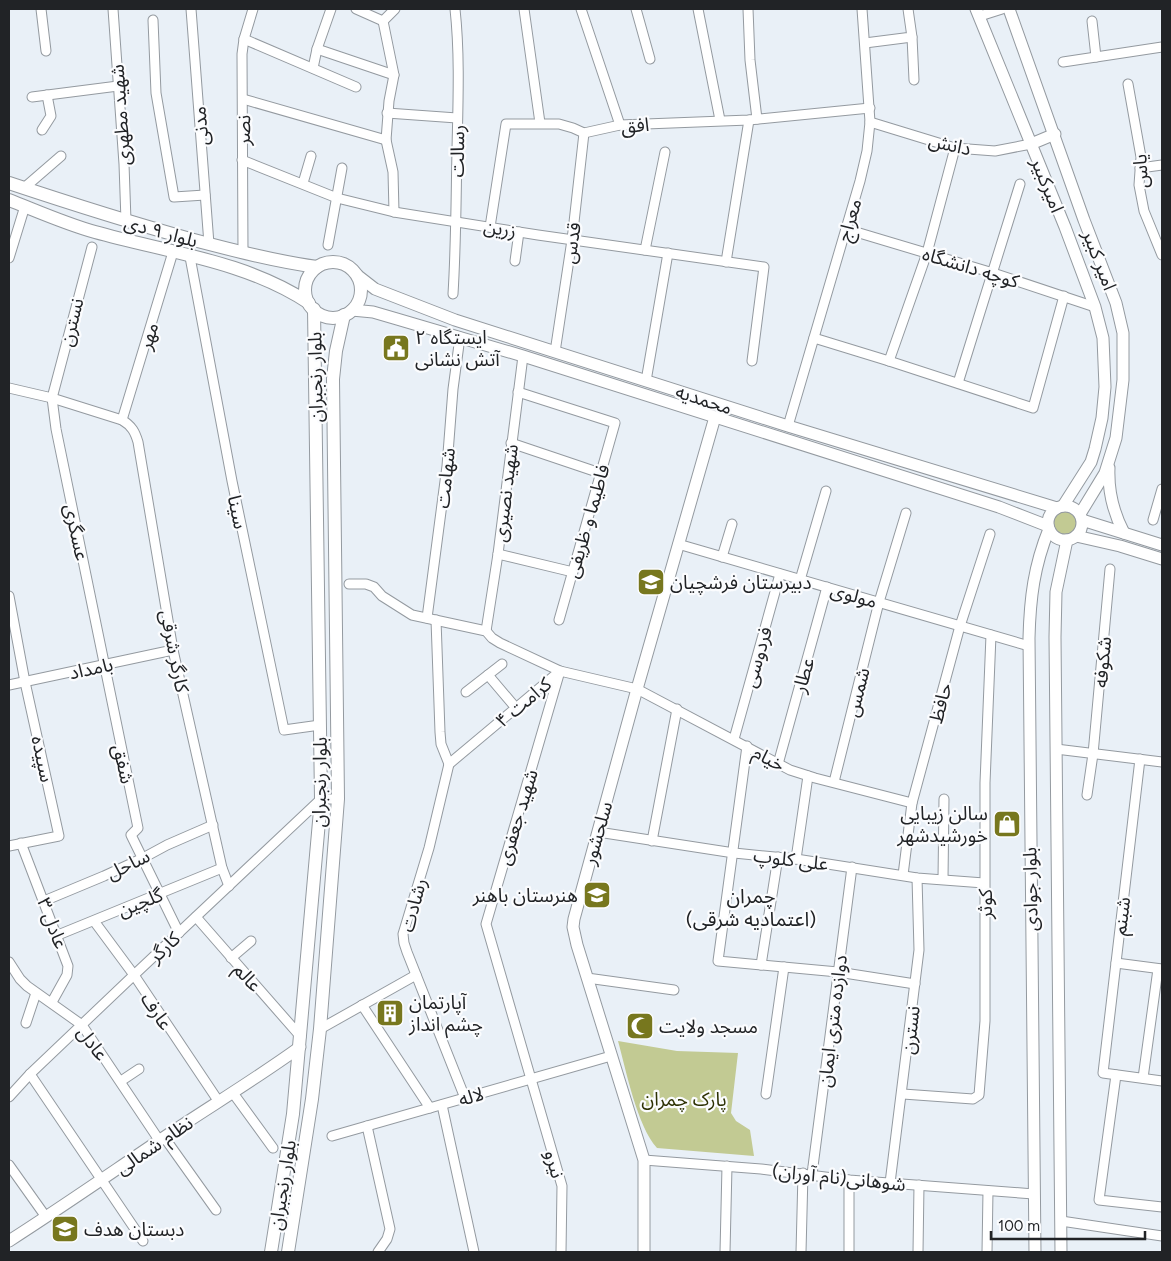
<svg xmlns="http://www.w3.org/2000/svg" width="1171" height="1261" viewBox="0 0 1171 1261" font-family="Figtree,'Noto Sans Arabic',sans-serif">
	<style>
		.green { fill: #c2ca93 }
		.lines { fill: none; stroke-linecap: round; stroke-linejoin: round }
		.minor-casing { stroke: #949aa0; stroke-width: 11 }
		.tertiary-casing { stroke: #949aa0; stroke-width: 13 }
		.secondary-casing { stroke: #949aa0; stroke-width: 14 }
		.minor { stroke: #fff; stroke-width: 9 }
		.tertiary { stroke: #fff; stroke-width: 11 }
		.secondary { stroke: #fff; stroke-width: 12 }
		.labels { text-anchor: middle; stroke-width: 4.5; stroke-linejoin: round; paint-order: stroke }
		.street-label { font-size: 19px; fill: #212326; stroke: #fbfcfe }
		.poi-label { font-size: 19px; fill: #212326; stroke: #fbfcfe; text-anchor: start }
		.park-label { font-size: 19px; fill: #2d3103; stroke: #fbfcfe }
		.neighbourhood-label { font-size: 20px; fill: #212326; stroke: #fbfcfe }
	</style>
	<rect width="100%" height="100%" fill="#e9f0f7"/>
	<g class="green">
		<circle cx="1066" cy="523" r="14"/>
		<path d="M618 1041 677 1051 738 1053 731 1113 736 1121 750 1130 754 1156 657 1148C637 1126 626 1070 618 1041Z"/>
	</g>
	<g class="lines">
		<g class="minor-casing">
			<g id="minor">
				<polyline points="41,9 46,51"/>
				<polyline points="113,9 124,164 126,221"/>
				<polyline points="191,9 209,244"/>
				<polyline points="356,9 383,21"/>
				<polyline points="524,9 540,123"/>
				<polyline points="581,9 620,125"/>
				<polyline points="636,9 650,59"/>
				<polyline points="698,9 720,120"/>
				<polyline points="748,9 750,60 757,119"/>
				<polyline points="980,16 1002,9"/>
				<polyline points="153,20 156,93 174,197 205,195"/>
				<polyline points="383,21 394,75 389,101 386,140 393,172 394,212"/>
				<polyline points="383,21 395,9"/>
				<polyline points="1092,21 1096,57"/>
				<polyline points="912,37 914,80"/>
				<polyline points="244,39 356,87"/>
				<polyline points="865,43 912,37 908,9"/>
				<polyline points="317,49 394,75"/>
				<polyline points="1063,62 1162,47"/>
				<polyline points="313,68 317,49 331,9"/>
				<polyline points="1128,84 1141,157 1139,185 1144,211 1162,255"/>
				<polyline points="32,97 118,86"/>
				<polyline points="243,99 386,140"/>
				<polyline points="387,113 457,118"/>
				<polyline points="870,122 955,148 995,151 1031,144"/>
				<polyline points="42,130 51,116 47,95"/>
				<polyline points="242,160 337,198 394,212 538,235 764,267 752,361"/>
				<polyline points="1140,168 1162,165"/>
				<polyline points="303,183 311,156"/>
				<polyline points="24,188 61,156"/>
				<polyline points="490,227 506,124 559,124 573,128 584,133 620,125 749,120 870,108"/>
				<polyline points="846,229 993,273 1095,307"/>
				<polyline points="328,245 342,168"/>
				<polyline points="92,247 52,398 56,429 138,828 131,835 179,933"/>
				<polyline points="645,250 665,152"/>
				<polyline points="243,252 242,54 244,39 253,9"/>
				<polyline points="190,257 232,481 284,730 320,725"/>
				<polyline points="9,258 25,206"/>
				<polyline points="515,261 519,232"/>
				<polyline points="726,262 749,120"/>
				<path d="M453 294C456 246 456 198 457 149 458 103 460 55 455 9"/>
				<polyline points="814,338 889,361 1033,408 1064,296"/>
				<polyline points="555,352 572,240 584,133"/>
				<polyline points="889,361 927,253 955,148"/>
				<polyline points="646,381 668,253"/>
				<polyline points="958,383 1020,184"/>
				<path d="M9 388 52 398 122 420C132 426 135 432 138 442L173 650 222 868 229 886"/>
				<polyline points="518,392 615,423 559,620"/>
				<polyline points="122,420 173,252"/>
				<polyline points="788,426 860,181 867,151 870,122 862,9"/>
				<polyline points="511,443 600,473"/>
				<polyline points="1153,520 1162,489"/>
				<polyline points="678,544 1029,646"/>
				<polyline points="498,554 573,572"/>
				<polyline points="722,557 732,524"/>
				<polyline points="800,580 826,491"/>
				<polyline points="349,584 366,584 374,587 382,596 412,615 486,631 492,638 500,643 560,671 486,924 562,1186 561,1252"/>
				<polyline points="9,596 25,682 59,836 9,846"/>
				<polyline points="427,618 447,466 453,389 460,337"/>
				<polyline points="436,620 440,732 441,744 449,764"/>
				<polyline points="486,631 498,554 523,356"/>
				<polyline points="488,675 516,708"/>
				<polyline points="9,685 173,650"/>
				<polyline points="466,692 502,664"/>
				<polyline points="734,739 780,574"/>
				<polyline points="747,746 718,961 838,972 915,984"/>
				<polyline points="1056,749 1162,762"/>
				<polyline points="1140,759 1103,1073 1162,1081"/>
				<polyline points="449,764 560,671 637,689 790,770 815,778 912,803"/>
				<polyline points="449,764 429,848 403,934 404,943 407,952 465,1098"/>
				<polyline points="778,764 827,587"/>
				<polyline points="834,782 879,602 906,513"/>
				<polyline points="1087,795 1093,754 1110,569"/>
				<polyline points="598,832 734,853 796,859 917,878 984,883"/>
				<polyline points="652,841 677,709"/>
				<polyline points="21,843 68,966 67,975 52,1002"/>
				<polyline points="796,859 808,776"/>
				<polyline points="903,875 912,803 960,626 990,534"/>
				<polyline points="943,879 944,799"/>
				<polyline points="44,901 104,876 143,858 167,845 213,825"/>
				<polyline points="196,917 301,1037"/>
				<polyline points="94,921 134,975 219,1102"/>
				<polyline points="58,935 222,868"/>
				<polyline points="231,958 251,941"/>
				<polyline points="9,962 20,979 27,986 82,1025 159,1140"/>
				<polyline points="1116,963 1162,969"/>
				<polyline points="761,965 778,857"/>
				<polyline points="587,978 674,990"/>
				<polyline points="362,1005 430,1108"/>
				<polyline points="26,1023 36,993"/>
				<polyline points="320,1029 416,975"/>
				<polyline points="30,1074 143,1241"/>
				<polyline points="1116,1075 1099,1200 1162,1207"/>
				<polyline points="1143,1078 1158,969"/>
				<polyline points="121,1081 139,1069"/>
				<polyline points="233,1093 273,1148"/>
				<polyline points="766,1094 784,967"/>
				<polyline points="903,1094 973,1099 979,1095 985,1021 985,783 991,635"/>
				<polyline points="9,1097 30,1074 134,975 321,799 338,799"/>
				<polyline points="442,1105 474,1252"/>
				<polyline points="367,1126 390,1229 387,1239 378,1252"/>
				<polyline points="332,1136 611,1056"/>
				<polyline points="164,1137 216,1210"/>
				<polyline points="644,1160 761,1169 849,1180 1034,1194"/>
				<polyline points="9,1165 46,1217"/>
				<polyline points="812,1174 852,867"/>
				<polyline points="890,1183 919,950 917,878"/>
				<polyline points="1061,1221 1162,1236"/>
				<polyline points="725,1252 727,1166"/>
				<polyline points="801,1252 803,1173"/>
				<polyline points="849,1252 849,1180"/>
				<polyline points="918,1252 919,1185"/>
				<polyline points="987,1252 988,1191"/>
			</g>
		</g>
		<g class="tertiary-casing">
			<g id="tertiary">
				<polyline points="976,9 1065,227 1095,307 1103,338 1105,387 1102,418 1095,449 1091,462 1063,506"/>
				<polyline points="1009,9 1084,220 1116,303 1123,333 1123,380 1116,438 1105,473 1080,514"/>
				<polyline points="1031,144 1055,134"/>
				<polyline points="357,275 375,289 455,320 788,426 1057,508"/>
				<polyline points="352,310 373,312 397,319 523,356 999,507 1048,526"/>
				<path d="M1109 468C1108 492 1113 512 1124 533"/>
				<circle cx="1065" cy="523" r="17"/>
				<polyline points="1082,520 1162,545"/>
				<polyline points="1076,536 1120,546 1162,559"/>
				<path d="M9 1241C59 1209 108 1175 157 1142 204 1110 253 1081 300 1047"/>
				<polyline points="644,1252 644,1160 577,945 573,927 574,919 637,689 715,417"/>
				<path d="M1035 1252 1029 638C1030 598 1034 566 1049 529"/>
				<polyline points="1061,1252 1055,637 1056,592 1067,540"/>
			</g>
		</g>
		<g class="secondary-casing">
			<g id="secondary">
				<path d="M9 183C69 203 129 222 190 239 232 250 274 261 317 267"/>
				<path d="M9 200C37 211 66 224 95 232 166 252 246 261 309 303"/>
				<circle cx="333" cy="290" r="28"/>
				<polyline points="271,1252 293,1114 321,799 314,309"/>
				<polyline points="288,1252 312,1099 320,1029 338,799 333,379 336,351 344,315"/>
			</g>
		</g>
		<use href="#minor" class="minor"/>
		<use href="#tertiary" class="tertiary"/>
		<use href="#secondary" class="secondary"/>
	</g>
	<defs>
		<g id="civic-square" transform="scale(1.4375)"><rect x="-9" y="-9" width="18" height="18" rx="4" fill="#77771e" stroke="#fbfcfe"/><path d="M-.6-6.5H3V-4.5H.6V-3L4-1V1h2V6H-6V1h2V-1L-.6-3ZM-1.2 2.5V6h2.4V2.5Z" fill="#fff"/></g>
		<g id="school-square" transform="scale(1.4375)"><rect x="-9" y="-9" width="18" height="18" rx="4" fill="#77771e" stroke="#fbfcfe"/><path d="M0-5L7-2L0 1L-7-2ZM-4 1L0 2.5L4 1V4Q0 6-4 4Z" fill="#fff"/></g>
		<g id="shop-square" transform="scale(1.4375)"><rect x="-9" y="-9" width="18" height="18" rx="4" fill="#77771e" stroke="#fbfcfe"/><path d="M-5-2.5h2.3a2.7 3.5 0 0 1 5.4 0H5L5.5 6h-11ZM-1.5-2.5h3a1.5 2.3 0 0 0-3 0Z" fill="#fff"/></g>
		<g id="building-square" transform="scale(1.4375)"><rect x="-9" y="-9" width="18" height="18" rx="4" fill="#77771e" stroke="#fbfcfe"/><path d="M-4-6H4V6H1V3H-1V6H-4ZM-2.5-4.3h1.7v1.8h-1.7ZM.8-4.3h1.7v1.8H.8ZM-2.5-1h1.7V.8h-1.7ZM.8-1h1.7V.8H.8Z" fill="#fff"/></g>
		<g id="mosque-square" transform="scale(1.4375)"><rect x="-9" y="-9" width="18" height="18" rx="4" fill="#77771e" stroke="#fbfcfe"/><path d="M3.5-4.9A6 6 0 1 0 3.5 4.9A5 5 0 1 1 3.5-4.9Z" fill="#fff"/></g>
	</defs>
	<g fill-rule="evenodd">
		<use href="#civic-square" x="396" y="348"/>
		<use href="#school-square" x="651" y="582"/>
		<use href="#shop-square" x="1007" y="824"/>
		<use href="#school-square" x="597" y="895"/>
		<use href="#building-square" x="390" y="1013"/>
		<use href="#mosque-square" x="640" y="1026"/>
		<use href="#school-square" x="65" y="1229"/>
	</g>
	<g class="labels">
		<g class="street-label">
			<text transform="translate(120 115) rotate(-94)" y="7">شهید مطهری</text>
			<text transform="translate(635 125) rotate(-5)" y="7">افق</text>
			<text transform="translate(200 126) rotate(-95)" y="7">مدنی</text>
			<text transform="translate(243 130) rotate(-89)" y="7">نصر</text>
			<text transform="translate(950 144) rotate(13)" y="7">دانش</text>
			<text transform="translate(457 151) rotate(-89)" y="7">رسالت</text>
			<text transform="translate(1140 171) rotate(-93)" y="7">یاس</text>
			<text transform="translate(1048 185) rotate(68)" y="7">امیرکبیر</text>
			<text transform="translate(849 220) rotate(-74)" y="7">معراج</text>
			<text transform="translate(500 228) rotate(9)" y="7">زرین</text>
			<text transform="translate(161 231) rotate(15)" y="7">بلوار ۹ دی</text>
			<text transform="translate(571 243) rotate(-82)" y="7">قدس</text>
			<text transform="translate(1100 260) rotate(69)" y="7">امیر کبیر</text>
			<text transform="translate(971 267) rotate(17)" y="7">کوچه دانشگاه</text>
			<text transform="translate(71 322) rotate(-76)" y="7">نسترن</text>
			<text transform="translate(148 336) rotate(-73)" y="7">مهر</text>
			<text transform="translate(315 377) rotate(-91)" y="7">بلوار رنجبران</text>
			<text transform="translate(704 399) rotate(18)" y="7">محمدیه</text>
			<text transform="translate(445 478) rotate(-84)" y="7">شهامت</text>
			<text transform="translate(505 493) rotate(-83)" y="7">شهید نصیری</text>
			<text transform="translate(238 512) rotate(78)" y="7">سینا</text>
			<text transform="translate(587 521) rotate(-74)" y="7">فاطیما و ظریفی</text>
			<text transform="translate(77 532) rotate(78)" y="7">عسگری</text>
			<text transform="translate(854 595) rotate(16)" y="7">مولوی</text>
			<text transform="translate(175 651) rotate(79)" y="7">کارگر شرقی</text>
			<text transform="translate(757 657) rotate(-74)" y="7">فردوسی</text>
			<text transform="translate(1102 662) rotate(-85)" y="7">شکوفه</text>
			<text transform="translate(91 668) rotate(-12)" y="7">بامداد</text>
			<text transform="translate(803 675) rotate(-74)" y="7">عطار</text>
			<text transform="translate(857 692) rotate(-76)" y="7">شمس</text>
			<text transform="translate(523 702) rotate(-40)" y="7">کرامت ۴</text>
			<text transform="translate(940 703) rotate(-75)" y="7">حافظ</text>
			<text transform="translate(769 758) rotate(28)" y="7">خیام</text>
			<text transform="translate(43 759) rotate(78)" y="7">سپیده</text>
			<text transform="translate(124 764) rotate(78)" y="7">شفق</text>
			<text transform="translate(319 782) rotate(-89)" y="7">بلوار رنجبران</text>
			<text transform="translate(517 817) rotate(-73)" y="7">شهید جعفری</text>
			<text transform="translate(597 833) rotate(-74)" y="7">سلحشور</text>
			<text transform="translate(791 859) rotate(7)" y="7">علی کلوپ</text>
			<text transform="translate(128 864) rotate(-26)" y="7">ساحل</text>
			<text transform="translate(1030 889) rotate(-91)" y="7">بلوار جوادی</text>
			<text transform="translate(140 902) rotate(-22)" y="7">گلچین</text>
			<text transform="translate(985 904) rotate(-90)" y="7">کوثر</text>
			<text transform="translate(413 905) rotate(-75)" y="7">رشادت</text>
			<text transform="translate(1121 916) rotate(-83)" y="7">شبنم</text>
			<text transform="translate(53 923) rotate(69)" y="7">عادل ۳</text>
			<text transform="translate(164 947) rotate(-43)" y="7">کارگر</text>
			<text transform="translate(248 977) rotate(48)" y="7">عالم</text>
			<text transform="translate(157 1011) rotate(56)" y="7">عارف</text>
			<text transform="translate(832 1021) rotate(-83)" y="7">دوازده متری ایمان</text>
			<text transform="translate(910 1030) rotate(-83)" y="7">نسترن</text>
			<text transform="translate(93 1043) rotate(53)" y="7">عادل</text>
			<text transform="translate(471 1096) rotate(-16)" y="7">لاله</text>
			<text transform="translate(154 1145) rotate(-34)" y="7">نظام شمالی</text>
			<text transform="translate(555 1164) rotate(74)" y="7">نیرو</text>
			<text transform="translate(839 1177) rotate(6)" y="7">شوهانی(نام آوران)</text>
			<text transform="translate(282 1185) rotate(-81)" y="7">بلوار رنجبران</text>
		</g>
		<g class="poi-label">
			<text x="415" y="344">ایستگاه ۲<tspan x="415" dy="22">آتش نشانی</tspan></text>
			<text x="670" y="589">دبیرستان فرشچیان</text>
			<text x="988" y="820" text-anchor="end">سالن زیبایی<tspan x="988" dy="22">خورشیدشهر</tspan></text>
			<text x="578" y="902" text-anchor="end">هنرستان باهنر</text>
			<text x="409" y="1009">آپارتمان<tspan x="409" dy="22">چشم انداز</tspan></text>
			<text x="659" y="1033">مسجد ولایت</text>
			<text x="84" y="1236">دبستان هدف</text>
		</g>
		<g class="park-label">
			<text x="684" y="1106">پارک چمران</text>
		</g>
		<g class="neighbourhood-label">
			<text x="751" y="903">چمران<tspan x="751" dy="23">(اعتمادیه شرقی)</tspan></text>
		</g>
	</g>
	<rect width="1171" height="1261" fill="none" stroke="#212326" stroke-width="20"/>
	<path d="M991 1231v8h154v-8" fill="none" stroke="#212326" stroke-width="2.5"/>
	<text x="998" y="1231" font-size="15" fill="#212326" stroke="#fbfcfe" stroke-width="4" paint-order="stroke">100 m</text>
</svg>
